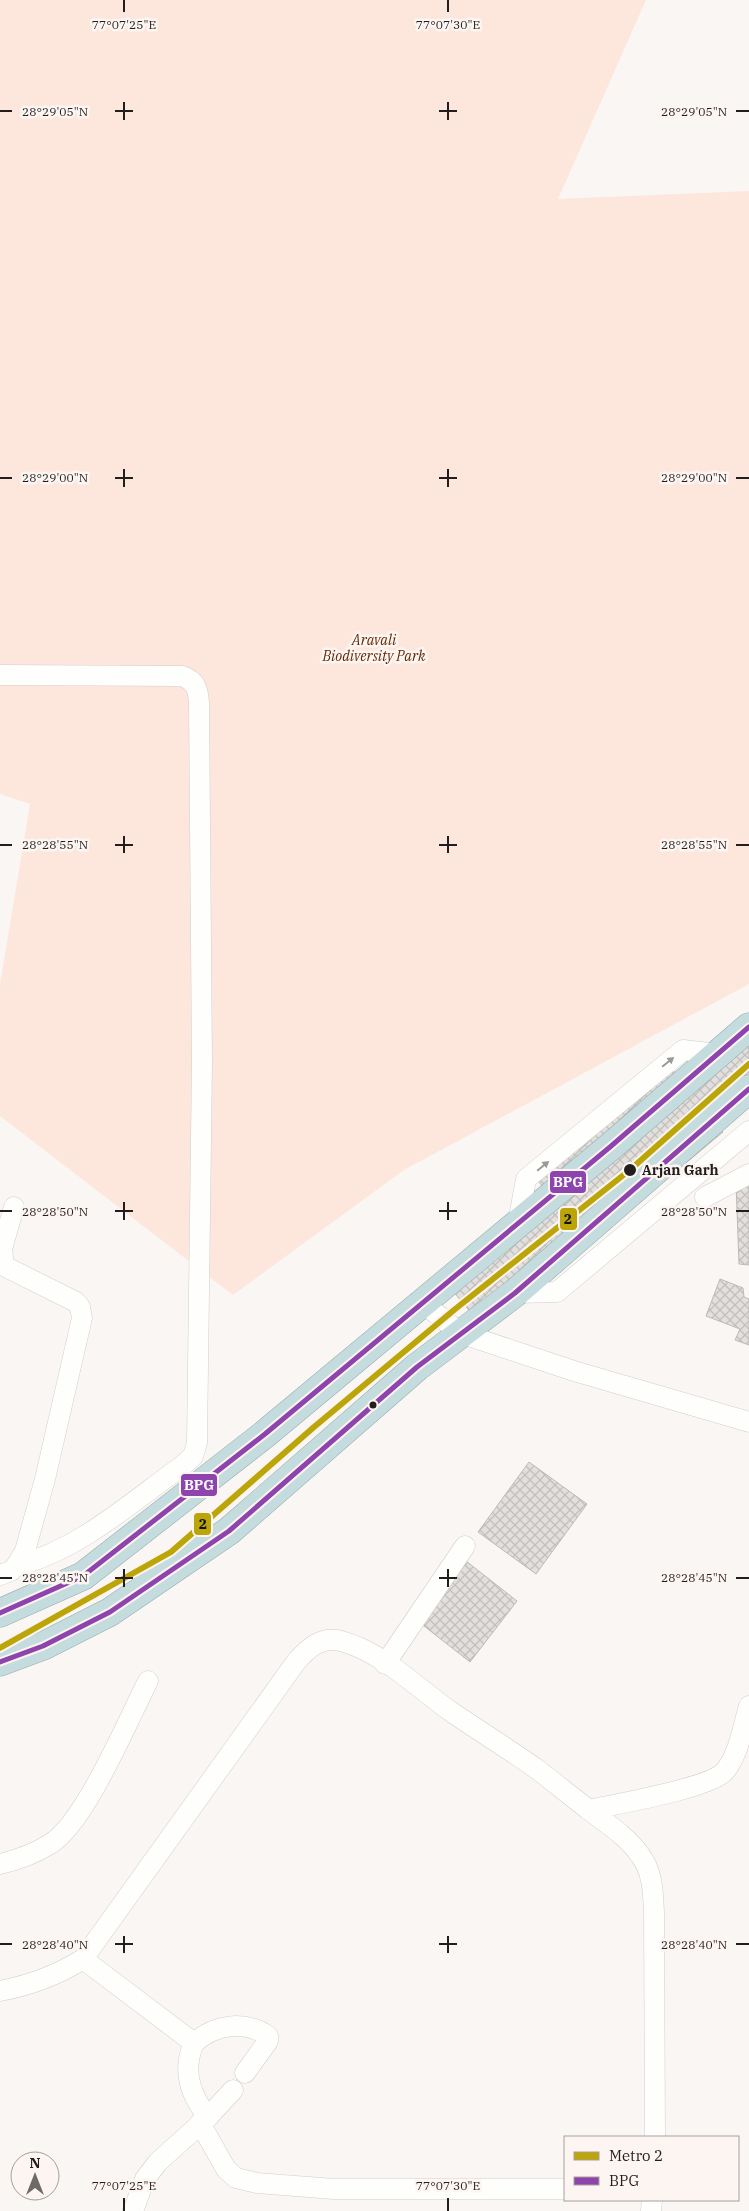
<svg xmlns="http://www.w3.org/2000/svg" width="749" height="2211" viewBox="0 0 749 2211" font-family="'IBM Plex Serif',serif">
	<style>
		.grass { fill: #fde7dc }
		.building { fill: url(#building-cross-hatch); stroke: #bdbab8 }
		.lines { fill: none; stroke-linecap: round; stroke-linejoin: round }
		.minor-casing { stroke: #d2cecd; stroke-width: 21 }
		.highway-casing { stroke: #95adae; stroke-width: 29 }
		.minor { stroke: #fefefd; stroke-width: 20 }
		.highway { stroke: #c5dcde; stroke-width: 28 }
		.bus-1-casing { stroke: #fdf5f1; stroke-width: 9 }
		.bus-1 { stroke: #8e44ad; stroke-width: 5 }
		.metro-1-casing { stroke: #fdf5f1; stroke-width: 10 }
		.metro-1 { stroke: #bca509; stroke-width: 6 }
		.oneway { fill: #9b9998 }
		.ticks { fill: none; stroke: #211e1d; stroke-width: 2 }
		.stop-dot { fill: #211e1d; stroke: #fdf5f1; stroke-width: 2 }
		.labels { text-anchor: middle; stroke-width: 5; stroke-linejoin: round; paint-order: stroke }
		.park-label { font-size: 14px; font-style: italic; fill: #632803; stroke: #fdf5f1 }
		.stop-label { font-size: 14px; font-weight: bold; fill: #211e1d; stroke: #fdf5f1; text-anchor: start }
		.ticks-label { font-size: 12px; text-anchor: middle; fill: #211e1d; stroke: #fdf5f1; stroke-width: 5; stroke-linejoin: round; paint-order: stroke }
		.line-badge { stroke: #fdf5f1; stroke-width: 2 }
		.badge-label { font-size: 14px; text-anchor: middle; font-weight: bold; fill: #fff }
		.pale-badge-label { font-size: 14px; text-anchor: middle; font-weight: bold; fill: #111 }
	</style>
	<defs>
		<pattern id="building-cross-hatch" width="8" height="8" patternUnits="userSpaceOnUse" patternTransform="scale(1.25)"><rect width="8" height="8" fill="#e3dfdd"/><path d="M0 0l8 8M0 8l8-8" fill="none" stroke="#c2bfbd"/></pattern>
	</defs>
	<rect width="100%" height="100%" fill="#faf6f4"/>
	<polygon class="grass" points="0,0 646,0 558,199 749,191 749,984 404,1170 233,1295 0,1116 0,984 30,804 0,794"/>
	<g class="building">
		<polygon points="749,1023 749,1077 706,1113 723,1132 591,1242 473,1315 446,1283 550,1195 537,1180 671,1068 681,1080"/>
		<polygon points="736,1184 749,1184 749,1265 739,1264"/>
		<polygon points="720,1279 743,1288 744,1297 749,1299 749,1345 735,1340 740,1329 706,1316"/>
		<polygon points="529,1462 587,1504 536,1574 478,1532"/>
		<polygon points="466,1561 517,1601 470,1662 419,1622"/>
	</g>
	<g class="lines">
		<g class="minor-casing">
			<g id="minor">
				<path d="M0 675 182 676C196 681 198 689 199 703L202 1063 197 1443 193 1456 182 1466C130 1503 79 1550 16 1566"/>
				<polyline points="705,1197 749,1174"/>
				<polyline points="518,1223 526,1179 683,1050 718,1054"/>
				<polyline points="515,1293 557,1292 749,1131"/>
				<polyline points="422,1302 460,1333 574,1371 749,1422"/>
				<polyline points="0,1575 11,1571 16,1566 25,1551 45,1479 82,1318 80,1307 76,1302 4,1266 2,1249 14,1207"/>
				<polyline points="385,1664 465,1546"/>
				<path d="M589 1810C616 1804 711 1788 725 1771 739 1754 743 1726 749 1706"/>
				<path d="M0 1864C17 1860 34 1854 50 1844 85 1823 128 1720 148 1681"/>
				<polyline points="83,1959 194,2043"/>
				<path d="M0 1991C31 1985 56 1976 83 1959L296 1662C308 1648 321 1636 341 1641 383 1652 418 1689 453 1713 481 1732 510 1750 538 1770 555 1783 572 1797 589 1810 607 1824 627 1836 640 1855 653 1872 653 1892 654 1913L655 2137"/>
				<path d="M208 2117C190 2095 182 2070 194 2043 215 2024 245 2020 268 2036V2041L245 2073"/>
				<polyline points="200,2123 226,2169 236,2178 257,2183 334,2189 565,2189"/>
				<polyline points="133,2211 145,2179 158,2162 208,2117 233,2090"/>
				<polyline points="651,2211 652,2200"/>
			</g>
		</g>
		<g class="highway-casing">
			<g id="highway">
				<polyline points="0,1613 83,1576 265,1434 610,1147 749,1027"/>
				<polyline points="0,1662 43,1646 110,1612 229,1531 417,1367 515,1293 749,1089"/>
			</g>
		</g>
		<use href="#minor" class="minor"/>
		<use href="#highway" class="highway"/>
		<g class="bus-1-casing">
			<g id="bus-1">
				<polyline points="0,1613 83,1576 265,1434 610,1147 749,1027"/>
				<polyline points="0,1662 43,1646 110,1612 229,1531 417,1367 515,1293 749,1089"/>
			</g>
		</g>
		<use href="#bus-1" class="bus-1"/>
		<g class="metro-1-casing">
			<polyline id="metro-1" points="0,1648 171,1552 314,1427 454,1310 631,1169 749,1064"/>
		</g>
		<use href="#metro-1" class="metro-1"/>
	</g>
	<defs><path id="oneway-solid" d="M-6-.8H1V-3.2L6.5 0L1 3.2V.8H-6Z" transform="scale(1.25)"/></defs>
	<g class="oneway">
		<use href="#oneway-solid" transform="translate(668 1062) rotate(-39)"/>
		<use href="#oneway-solid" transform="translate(543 1166) rotate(-39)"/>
	</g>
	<path class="ticks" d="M124 0V12M448 0V12M124 102V120M448 102V120M0 111H12M115 111H133M439 111H457M736 111H749M124 469V487M448 469V487M0 478H12M115 478H133M439 478H457M736 478H749M124 836V853M448 836V853M0 845H12M115 845H133M439 845H457M736 845H749M124 1202V1220M448 1202V1220M0 1211H12M115 1211H133M439 1211H457M736 1211H749M124 1569V1587M448 1569V1587M0 1578H12M115 1578H133M439 1578H457M736 1578H749M124 1936V1953M448 1936V1953M0 1944H12M115 1944H133M439 1944H457M736 1944H749M124 2198V2211M448 2198V2211"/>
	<g class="stop-dot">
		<circle cx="630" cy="1170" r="7"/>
		<circle cx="373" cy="1405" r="4.5"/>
	</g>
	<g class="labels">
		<g class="park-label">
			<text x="374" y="645">Aravali<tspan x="374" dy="16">Biodiversity Park</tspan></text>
		</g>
		<g class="stop-label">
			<text x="642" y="1175">Arjan Garh</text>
		</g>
	</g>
	<g class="ticks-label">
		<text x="124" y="29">77°07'25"E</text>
		<text x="448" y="29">77°07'30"E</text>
		<text x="55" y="116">28°29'05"N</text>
		<text x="694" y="116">28°29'05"N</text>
		<text x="55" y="482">28°29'00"N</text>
		<text x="694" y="482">28°29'00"N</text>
		<text x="55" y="849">28°28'55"N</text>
		<text x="694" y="849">28°28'55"N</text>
		<text x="55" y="1216">28°28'50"N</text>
		<text x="694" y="1216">28°28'50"N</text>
		<text x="55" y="1582">28°28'45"N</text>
		<text x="694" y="1582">28°28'45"N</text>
		<text x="55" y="1949">28°28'40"N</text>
		<text x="694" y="1949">28°28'40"N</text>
		<text x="124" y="2190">77°07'25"E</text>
		<text x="448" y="2190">77°07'30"E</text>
	</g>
	<g class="line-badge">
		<rect x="549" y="1170" width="38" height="24" rx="5" fill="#8e44ad"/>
		<rect x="559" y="1207" width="19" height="24" rx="5" fill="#bca509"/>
		<rect x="180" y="1473" width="38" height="24" rx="5" fill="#8e44ad"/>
		<rect x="193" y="1512" width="19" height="24" rx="5" fill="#bca509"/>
	</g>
	<g class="badge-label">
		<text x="568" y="1187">BPG</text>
		<text x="199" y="1490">BPG</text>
	</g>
	<g class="pale-badge-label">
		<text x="568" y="1224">2</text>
		<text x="203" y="1529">2</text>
	</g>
	<rect x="564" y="2136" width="175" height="65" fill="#fdf5f1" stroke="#a59f9c"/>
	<rect x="574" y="2152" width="25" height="8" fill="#bca509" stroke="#a59f9c"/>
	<text x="609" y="2161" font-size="15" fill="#211e1d">Metro 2</text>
	<rect x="574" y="2177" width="25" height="8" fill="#8e44ad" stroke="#a59f9c"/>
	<text x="609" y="2186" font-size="15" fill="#211e1d">BPG</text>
	<g transform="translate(35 2176)"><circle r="24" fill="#fdf5f1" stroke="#a59f9c"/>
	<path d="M0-4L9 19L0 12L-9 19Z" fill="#6d6a68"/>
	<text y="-8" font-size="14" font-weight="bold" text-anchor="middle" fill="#211e1d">N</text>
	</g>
</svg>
